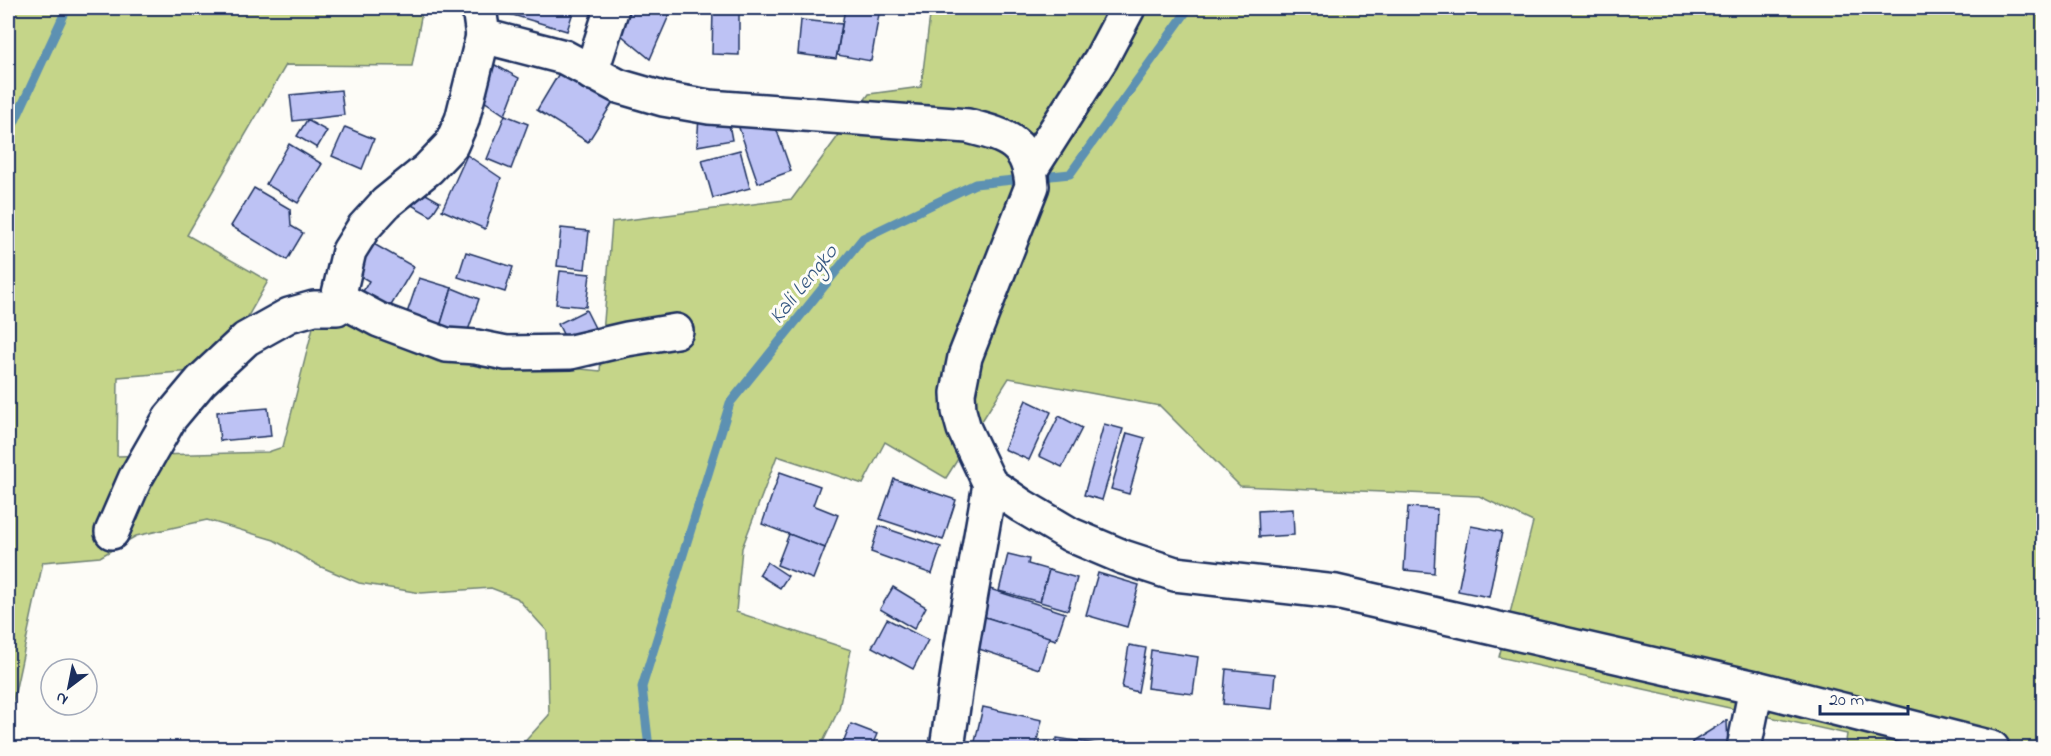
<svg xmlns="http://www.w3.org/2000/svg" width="2051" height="756" viewBox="0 0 2051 756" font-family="'Indie Flower',sans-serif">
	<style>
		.green { fill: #c5d589; stroke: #708274; stroke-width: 1.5 }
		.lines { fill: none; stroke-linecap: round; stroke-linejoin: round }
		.stream { stroke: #5d91b2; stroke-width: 9 }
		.building { fill: #bdc2f4; stroke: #1b2f5e; stroke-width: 1.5 }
		.minor-casing { stroke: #1b2f5e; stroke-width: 38 }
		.minor { stroke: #fdfcf7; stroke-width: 33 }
		.labels { text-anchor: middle; stroke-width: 6; stroke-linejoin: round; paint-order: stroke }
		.water-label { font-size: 22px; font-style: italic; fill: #365881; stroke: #fdfcf7 }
	</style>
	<rect width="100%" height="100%" fill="#fdfcf7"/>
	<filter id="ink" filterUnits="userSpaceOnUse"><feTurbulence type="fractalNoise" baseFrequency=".0167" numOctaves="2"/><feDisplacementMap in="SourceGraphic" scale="12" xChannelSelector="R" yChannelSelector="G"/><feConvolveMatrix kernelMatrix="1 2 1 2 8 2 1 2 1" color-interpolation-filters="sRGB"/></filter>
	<g filter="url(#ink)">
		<path class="green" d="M8 8H403L422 12 412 66 286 65 187 235 268 281 218 369 118 377 117 456 268 452 283 447 317 311 438 362 454 356 600 371 612 222 792 199 869 94 921 87 931 8H2043V748H1845L1847 734 1499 657 1533 522 1479 496 1240 486 1160 406 1009 378 946 478 885 442 863 484 777 456 742 548 736 612 851 650 839 709 820 748H519L549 715 547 631 517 598 491 588 421 593 359 583 319 566 274 540 207 520 136 536 100 557 43 562 8 725Z"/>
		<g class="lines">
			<g class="stream">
				<path d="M8 136 67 8"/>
				<path d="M649 748 642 687 730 403 863 238 975 184 1070 174 1189 8"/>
			</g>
		</g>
		<g class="building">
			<path d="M489 8H558L573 12 567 31Z"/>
			<path d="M632 8H663L671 11 650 59 620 34Z"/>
			<path d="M713 8H739V55L712 54Z"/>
			<path d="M845 8H880L871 61 837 55Z"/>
			<path d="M801 20 842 24 836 59 798 54Z"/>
			<path d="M495 65 519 78 505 115 478 97Z"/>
			<path d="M561 70 613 102 588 142 537 110Z"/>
			<path d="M341 90 344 115 293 121 290 95Z"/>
			<path d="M505 115 528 124 511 169 487 159Z"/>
			<path d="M699 117 728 119 732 140 697 146Z"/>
			<path d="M307 120 327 131 317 148 297 136Z"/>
			<path d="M737 122H774L791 171 758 183Z"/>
			<path d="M345 127 374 139 362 169 332 156Z"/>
			<path d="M289 144 322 164 298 203 266 184Z"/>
			<path d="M740 150 750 188 713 198 702 160Z"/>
			<path d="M467 155 501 178 485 229 442 210Z"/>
			<path d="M254 188 290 209 291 226 303 233 287 260 231 226Z"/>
			<path d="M417 189 440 202 431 216 408 203Z"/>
			<path d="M561 228 589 231 585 269 557 266Z"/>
			<path d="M372 243 414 267 389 309 362 293 369 281 355 273Z"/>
			<path d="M466 252 513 267 505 292 458 277Z"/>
			<path d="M560 271 590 274 586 307 556 304Z"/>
			<path d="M419 278 452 288 439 330 405 319Z"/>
			<path d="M452 288 479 299 465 339 439 330Z"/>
			<path d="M586 310 597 332 569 346 558 324Z"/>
			<path d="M1026 400 1051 412 1029 460 1004 449Z"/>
			<path d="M268 408 271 436 220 441 217 412Z"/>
			<path d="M1059 416 1082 428 1062 467 1039 456Z"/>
			<path d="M1104 424 1123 429 1102 500 1084 495Z"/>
			<path d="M1127 433 1145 438 1129 494 1111 489Z"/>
			<path d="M780 472 820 486 813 505 838 515 825 548 762 524Z"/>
			<path d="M894 479 956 500 943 540 880 519Z"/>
			<path d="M1408 507 1437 509 1434 573 1404 570Z"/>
			<path d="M1293 509 1294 535 1259 537 1258 511Z"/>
			<path d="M879 526 941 547 932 574 871 552Z"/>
			<path d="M1471 526 1502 532 1489 597 1458 591Z"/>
			<path d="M789 534 825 548 813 579 777 565Z"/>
			<path d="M1008 554 1029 559 1028 564 1049 570 1040 602 999 591Z"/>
			<path d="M767 562 788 576 780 588 759 575Z"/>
			<path d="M1049 570 1077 578 1068 610 1040 602Z"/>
			<path d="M1098 573 1139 585 1127 627 1086 615Z"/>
			<path d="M893 587 926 607 914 629 880 609Z"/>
			<path d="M990 589 1065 613 1056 640 982 616Z"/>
			<path d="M982 616 1049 637 1039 669 973 647Z"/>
			<path d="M887 619 928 640 913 669 872 647Z"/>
			<path d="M1129 645 1146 648 1138 692 1122 688Z"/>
			<path d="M1151 650 1198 657 1193 694 1147 688Z"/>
			<path d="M1226 669 1275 674 1272 709 1223 704Z"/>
			<path d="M983 707 1042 720 1035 748H985L974 746Z"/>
			<path d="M1727 720 1728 748H1692V742Z"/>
			<path d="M851 724 877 734 871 748H841Z"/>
			<path d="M1057 738 1102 745V748H1056Z"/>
		</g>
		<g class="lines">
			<defs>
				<g id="minor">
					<path d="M479 8 483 36 564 57 618 86 663 99 709 107 968 126C1006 136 1029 141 1032 186L965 357 958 393 959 411 964 429 990 484 961 651 947 748"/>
					<path d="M483 36 462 120 451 145 428 169 386 203 364 227 349 251 338 298 379 320 446 345 476 347 506 353 571 352 627 339 676 331"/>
					<path d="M591 73 612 8"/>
					<path d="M1031 169 1101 59 1128 8"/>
					<path d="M990 484 1022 506 1071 535 1123 557 1175 574 1336 592 1756 688 1992 748"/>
					<path d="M112 532 135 479 170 418 201 381 246 339 289 315 314 308H337L338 298"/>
					<path d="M1744 748 1756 688"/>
				</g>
			</defs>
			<use href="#minor" class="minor-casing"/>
			<use href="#minor" class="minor"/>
		</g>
	</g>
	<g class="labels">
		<g class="water-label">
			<text transform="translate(802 283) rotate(-51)" y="8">Kali Lengko</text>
		</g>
	</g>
	<rect width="2051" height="756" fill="none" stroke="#fdfcf7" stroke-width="30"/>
	<rect x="15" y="15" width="2021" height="726" fill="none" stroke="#1b2f5e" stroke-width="2" filter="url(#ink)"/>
	<g transform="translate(69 687) rotate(212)"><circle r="28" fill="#fdfcf7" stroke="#a3aaba" stroke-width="1.5"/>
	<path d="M0-4.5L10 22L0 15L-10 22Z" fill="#1b2f5e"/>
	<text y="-9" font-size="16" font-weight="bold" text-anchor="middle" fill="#1b2f5e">N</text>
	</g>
	<path d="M1820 705v9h88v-9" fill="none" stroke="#1b2f5e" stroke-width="3"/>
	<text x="1829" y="705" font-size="18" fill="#1b2f5e" stroke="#fdfcf7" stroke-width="4.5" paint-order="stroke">20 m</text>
</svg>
